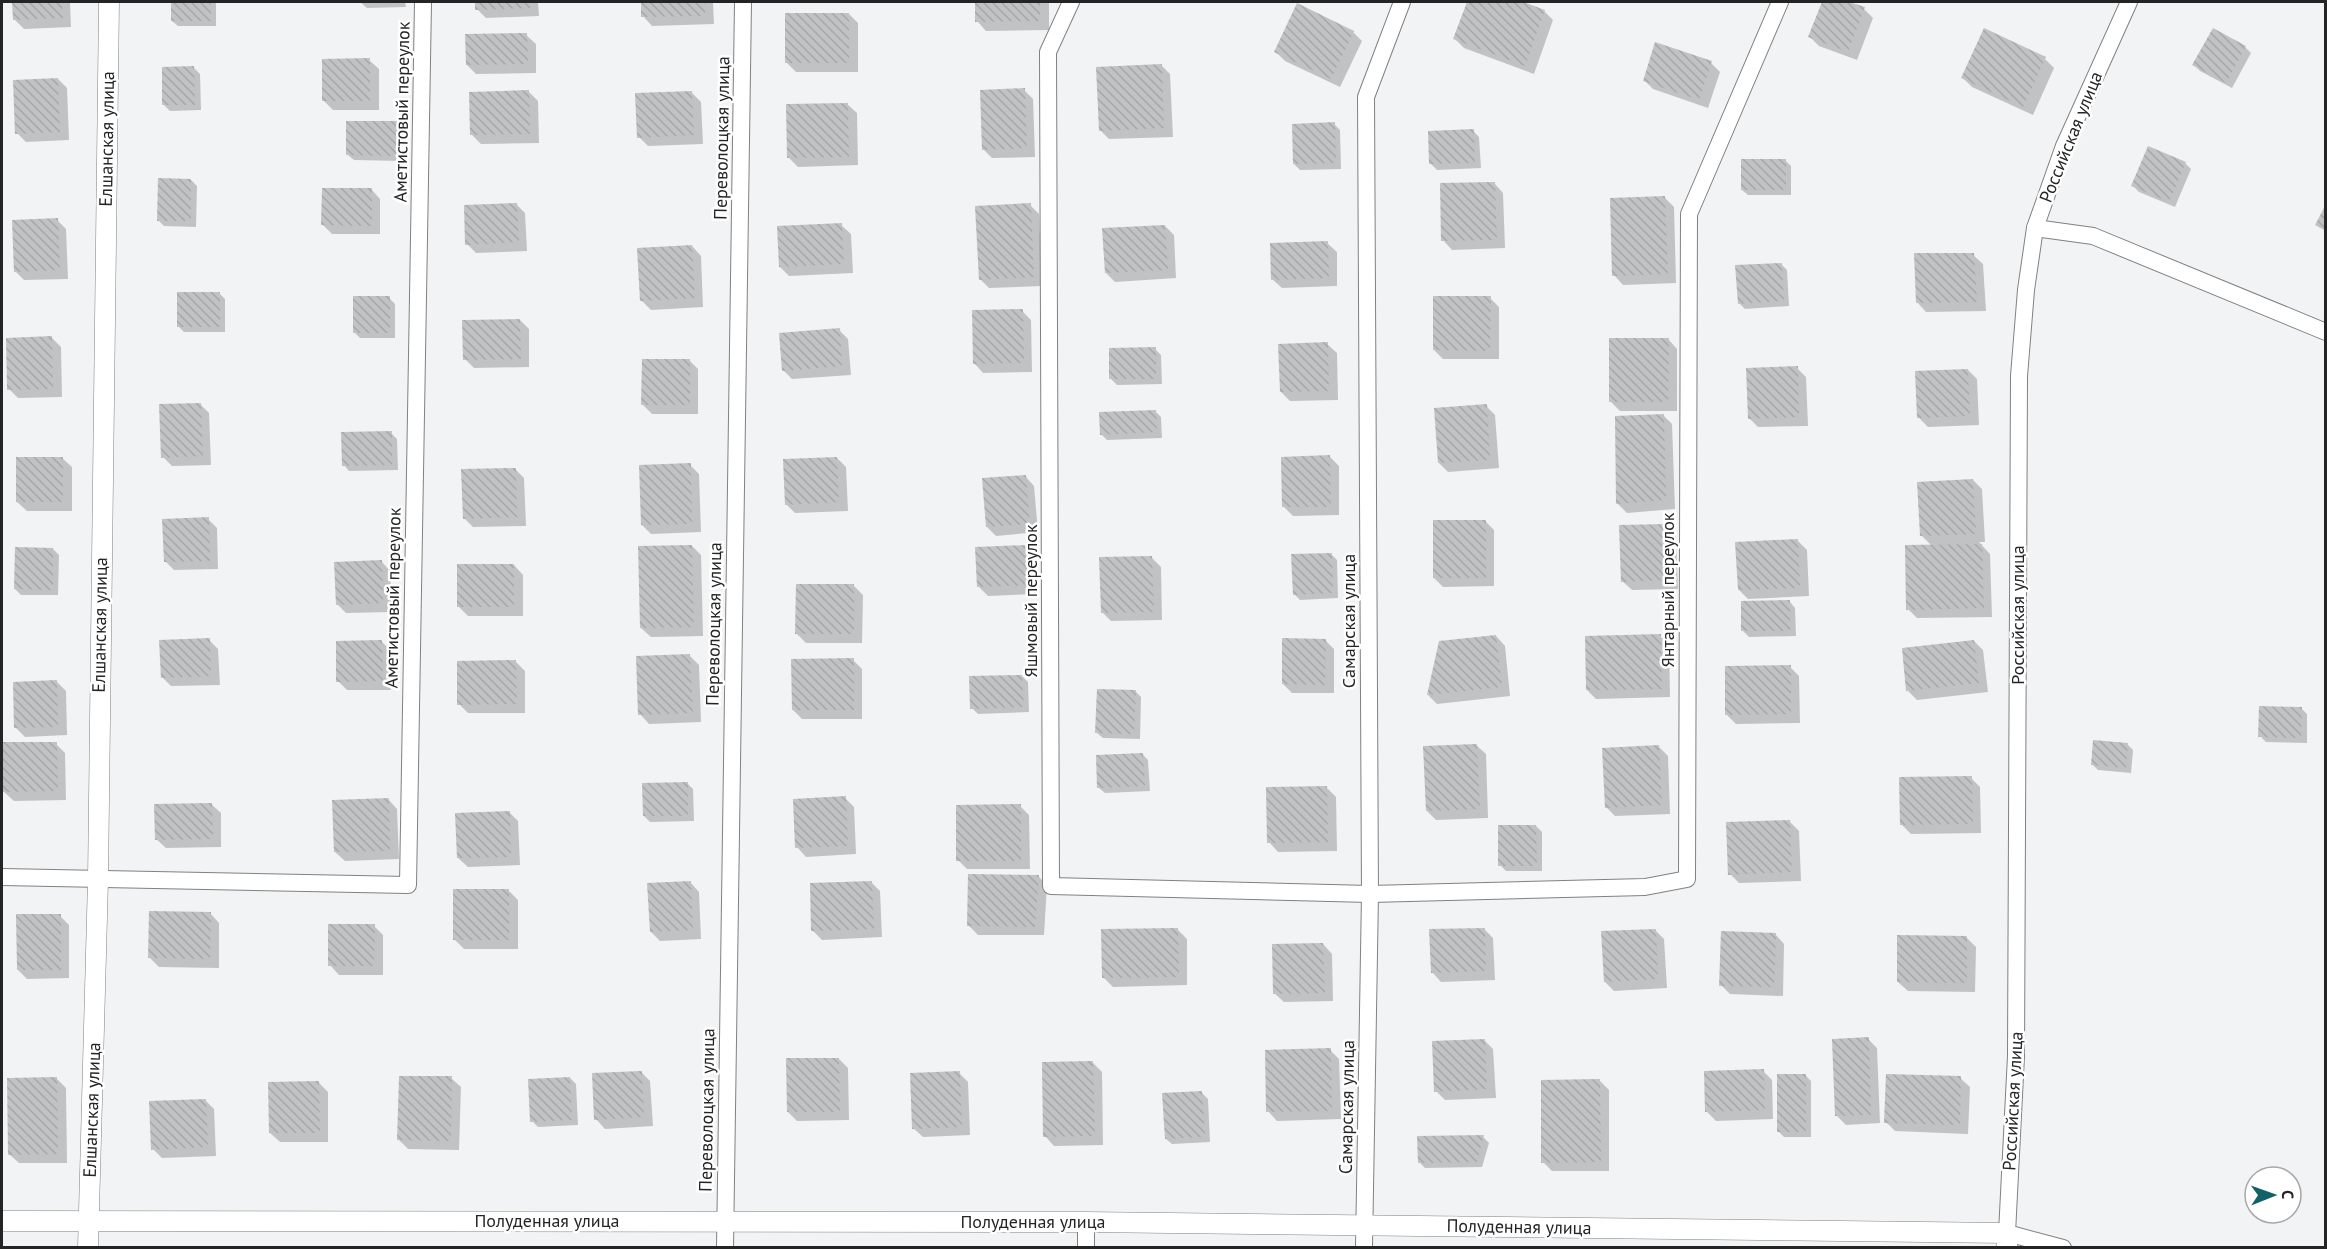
<svg xmlns="http://www.w3.org/2000/svg" width="2327" height="1249" viewBox="0 0 2327 1249" font-family="'PT Sans',sans-serif">
	<style>
		.shadow { fill: #0003 }
		.building { fill: url(#building-back-hatch) }
		.lines { fill: none; stroke-linecap: round; stroke-linejoin: round }
		.minor-casing { stroke: #808182; stroke-width: 18 }
		.tertiary-casing { stroke: #808182; stroke-width: 21 }
		.minor { stroke: #fff; stroke-width: 16 }
		.tertiary { stroke: #fff; stroke-width: 20 }
		.labels { text-anchor: middle; stroke-width: 5; stroke-linejoin: round; paint-order: stroke }
		.street-label { font-size: 18px; fill: #242425; stroke: #fff }
	</style>
	<defs>
		<pattern id="building-back-hatch" width="6" height="6" patternUnits="userSpaceOnUse" patternTransform="scale(1.5)"><rect width="6" height="6" fill="#c1c2c3"/><path d="M-1 5l2 2M0 0l6 6M5-1l2 2" fill="none" stroke="#a6a7a7"/></pattern>
	</defs>
	<rect width="100%" height="100%" fill="#f2f3f4"/>
	<g class="shadow">
		<path d="M14 2H70L71 27 24 29 15 20Z"/>
		<path d="M172 2H216V26H178L172 21Z"/>
		<path d="M360 2H405L406 7 367 8Z"/>
		<path d="M477 2H538L539 16 486 18 477 9Z"/>
		<path d="M643 2H713L714 24 652 26 643 16Z"/>
		<path d="M977 2H1049V30L986 31 977 21Z"/>
		<path d="M1469 2H1519L1544 11 1553 20 1534 74 1464 48 1455 39Z"/>
		<path d="M1824 2H1845L1864 9 1873 18 1857 60 1819 46 1810 37Z"/>
		<path d="M849 14 858 23V72H796L787 63Z"/>
		<path d="M1353 32 1362 41 1340 87 1285 61 1275 51Z"/>
		<path d="M526 35 536 44V73L476 74 467 65Z"/>
		<path d="M2245 47 2251 53 2232 88 2200 71 2194 65Z"/>
		<path d="M2045 59 2054 68 2033 115 1972 87 1963 78Z"/>
		<path d="M369 60 379 69V110H333L324 101Z"/>
		<path d="M1711 63 1720 72 1708 108 1653 89 1644 80Z"/>
		<path d="M1161 65 1170 74 1173 137 1109 139 1100 130Z"/>
		<path d="M194 68 200 74 201 110 170 111 164 105Z"/>
		<path d="M58 79 67 88 69 140 26 142 17 133Z"/>
		<path d="M1024 90 1033 99 1035 157 992 158 983 149Z"/>
		<path d="M529 92 538 101 539 143 481 144 472 135Z"/>
		<path d="M692 93 701 102 703 144 648 146 639 137Z"/>
		<path d="M847 104 857 113 858 165 798 167 789 158Z"/>
		<path d="M396 123 402 129V161L354 160 348 155Z"/>
		<path d="M1334 124 1340 130 1341 169 1300 170 1294 164Z"/>
		<path d="M1473 131 1479 137 1481 168 1437 170 1431 164Z"/>
		<path d="M1785 160 1791 166V195H1748L1742 190Z"/>
		<path d="M2185 163 2191 169 2175 207 2139 192 2133 186Z"/>
		<path d="M191 180 197 186 196 227 164 226 158 220Z"/>
		<path d="M1494 183 1503 193 1505 248 1452 250 1443 240Z"/>
		<path d="M371 189 380 199V234H332L323 225Z"/>
		<path d="M1665 198 1674 207 1676 283 1623 285 1614 275Z"/>
		<path d="M516 204 525 213 527 251 476 253 467 244Z"/>
		<path d="M1030 205 1039 214 1042 286 989 288 980 279Z"/>
		<path d="M57 220 66 229 68 279 24 280 15 271Z"/>
		<path d="M841 225 851 234 853 273 789 276 780 267Z"/>
		<path d="M1165 226 1174 235 1176 278 1115 282 1106 273Z"/>
		<path d="M1327 243 1337 252V286L1282 288 1272 279Z"/>
		<path d="M692 246 701 256 703 307 651 310 641 300Z"/>
		<path d="M1973 255 1983 264 1986 311 1926 312 1917 302Z"/>
		<path d="M1781 264 1787 270 1789 306 1745 309 1739 303Z"/>
		<path d="M219 293 225 299V332H184L179 327Z"/>
		<path d="M389 298 395 304V338H360L354 332Z"/>
		<path d="M1490 298 1499 307V359H1443L1434 350Z"/>
		<path d="M1022 311 1031 320 1032 372 983 373 974 363Z"/>
		<path d="M520 320 529 329V367L474 368 465 359Z"/>
		<path d="M839 330 848 339 851 375 792 379 783 370Z"/>
		<path d="M52 338 61 347 62 397 18 398 9 389Z"/>
		<path d="M1668 339 1677 349V411H1620L1610 401Z"/>
		<path d="M1327 344 1337 353 1338 400 1290 401 1281 392Z"/>
		<path d="M1155 349 1161 355 1162 384 1117 385 1111 379Z"/>
		<path d="M689 360 698 369V414H652L643 405Z"/>
		<path d="M1797 368 1806 377 1808 426 1758 427 1749 418Z"/>
		<path d="M1968 370 1977 379 1979 425 1928 427 1919 418Z"/>
		<path d="M200 404 209 413 211 465 172 466 163 457Z"/>
		<path d="M1486 406 1495 415 1499 468 1448 472 1439 463Z"/>
		<path d="M1155 411 1161 417 1162 438 1107 440 1101 434Z"/>
		<path d="M1663 415 1672 424 1675 509 1627 513 1618 504Z"/>
		<path d="M391 433 397 439 398 470 349 471 344 465Z"/>
		<path d="M1329 456 1339 466V515L1293 516 1284 507Z"/>
		<path d="M62 458 72 467V511H27L17 502Z"/>
		<path d="M837 458 846 467 848 511 795 513 786 504Z"/>
		<path d="M690 465 699 474 701 532 651 534 642 525Z"/>
		<path d="M515 469 524 478 526 526 473 527 464 518Z"/>
		<path d="M1025 476 1034 486 1038 532 996 536 987 527Z"/>
		<path d="M1973 480 1982 489 1985 542H1979L1990 554 1992 617 1917 618 1908 609 1932 546 1922 536Z"/>
		<path d="M208 519 217 528 218 569 174 570 165 561Z"/>
		<path d="M1485 521 1494 530V586L1443 587 1434 578Z"/>
		<path d="M1667 525 1676 534 1678 589 1632 590 1622 581Z"/>
		<path d="M1798 541 1807 550 1809 596 1748 599 1739 590Z"/>
		<path d="M692 546 701 555 703 636 651 637 641 628Z"/>
		<path d="M1026 546 1036 555 1037 594 988 596 979 587Z"/>
		<path d="M53 549 59 555 58 595H21L15 589Z"/>
		<path d="M1331 554 1337 560 1338 598 1300 600 1294 594Z"/>
		<path d="M1152 558 1161 567 1162 620 1111 621 1102 612Z"/>
		<path d="M381 561 390 571 392 612 346 613 337 604Z"/>
		<path d="M514 565 523 575V616H468L459 607Z"/>
		<path d="M853 585 863 595 862 643H806L797 634Z"/>
		<path d="M1790 602 1795 608 1796 636 1749 637 1743 631Z"/>
		<path d="M1496 636 1505 646 1510 696 1437 704 1428 695Z"/>
		<path d="M1660 636 1669 645 1670 697 1596 699 1587 690Z"/>
		<path d="M209 640 218 649 220 685 171 686 162 677Z"/>
		<path d="M1325 640 1334 649V693H1292L1283 684Z"/>
		<path d="M381 641 390 650 391 690H347L338 681Z"/>
		<path d="M1974 641 1983 650 1988 692 1917 700 1908 691Z"/>
		<path d="M690 656 699 665 701 722 649 724 640 714Z"/>
		<path d="M853 660 862 669V719H802L793 710Z"/>
		<path d="M516 662 525 671V713H468L459 704Z"/>
		<path d="M1790 667 1799 676 1800 723 1736 724 1727 715Z"/>
		<path d="M1022 676 1028 682 1029 712 978 714 972 708Z"/>
		<path d="M57 682 66 691 67 735 25 737 16 728Z"/>
		<path d="M1135 691 1141 697 1140 739 1103 738 1097 733Z"/>
		<path d="M2301 708 2307 714V743L2266 742 2260 736Z"/>
		<path d="M56 744 65 753 66 800 14 801 4 792Z"/>
		<path d="M2127 744 2133 750 2131 773 2098 770 2092 764Z"/>
		<path d="M1476 745 1486 754 1488 818 1436 820 1427 811Z"/>
		<path d="M1659 747 1668 756 1670 814 1615 816 1606 807Z"/>
		<path d="M1142 754 1148 760 1150 791 1105 793 1099 788Z"/>
		<path d="M1971 778 1980 787 1981 833 1911 834 1902 825Z"/>
		<path d="M687 783 693 789 694 821 650 822 644 816Z"/>
		<path d="M1327 788 1336 797 1337 851 1278 852 1269 842Z"/>
		<path d="M845 798 854 807 856 854 806 857 797 847Z"/>
		<path d="M388 799 397 809 399 859 345 861 335 852Z"/>
		<path d="M211 804 221 813V847L166 848 156 839Z"/>
		<path d="M1020 806 1029 815 1030 869H967L958 860Z"/>
		<path d="M509 812 518 821 520 865 468 867 458 858Z"/>
		<path d="M1789 821 1799 831 1801 881 1739 883 1730 874Z"/>
		<path d="M1536 826 1542 832V871H1506L1500 865Z"/>
		<path d="M1038 876 1047 885 1044 935H978L969 926Z"/>
		<path d="M690 882 699 892 701 939 660 941 651 932Z"/>
		<path d="M871 882 880 891 882 937 822 940 813 931Z"/>
		<path d="M509 891 518 900V949H464L455 940Z"/>
		<path d="M210 913 219 923V968L159 967 150 958Z"/>
		<path d="M60 916 69 925V978L27 979 18 970Z"/>
		<path d="M374 926 383 935V975H339L330 965Z"/>
		<path d="M1177 929 1187 939V985L1113 987 1103 977Z"/>
		<path d="M1484 929 1493 938 1495 980 1441 982 1432 972Z"/>
		<path d="M1655 930 1664 939 1667 988 1614 991 1605 982Z"/>
		<path d="M1775 934 1784 944 1783 996 1730 994 1721 985Z"/>
		<path d="M1967 938 1976 947 1975 992 1908 991 1898 982Z"/>
		<path d="M1323 944 1332 954 1333 1001 1284 1002 1274 993Z"/>
		<path d="M1868 1039 1877 1048 1880 1123 1846 1125 1836 1115Z"/>
		<path d="M1484 1040 1493 1049 1496 1098 1445 1100 1436 1091Z"/>
		<path d="M1330 1050 1339 1059 1341 1119 1277 1121 1268 1111Z"/>
		<path d="M839 1059 848 1068 849 1120 797 1121 788 1112Z"/>
		<path d="M1093 1063 1102 1072 1103 1145 1054 1146 1045 1136Z"/>
		<path d="M1763 1071 1772 1080 1773 1119 1716 1121 1707 1112Z"/>
		<path d="M641 1072 650 1081 653 1126 605 1129 596 1119Z"/>
		<path d="M959 1073 968 1082 970 1135 923 1137 913 1128Z"/>
		<path d="M1805 1075 1811 1081V1137H1784L1778 1131Z"/>
		<path d="M451 1078 461 1087 459 1150 408 1149 399 1140Z"/>
		<path d="M570 1078 576 1084 578 1125 538 1127 532 1121Z"/>
		<path d="M1960 1078 1970 1087 1968 1134 1895 1131 1886 1122Z"/>
		<path d="M57 1079 66 1088 67 1163H19L9 1154Z"/>
		<path d="M1600 1081 1609 1090V1171H1552L1543 1162Z"/>
		<path d="M319 1083 328 1092V1142H280L270 1133Z"/>
		<path d="M1202 1093 1208 1099 1210 1142 1172 1144 1166 1139Z"/>
		<path d="M205 1100 214 1109 216 1156 162 1158 153 1149Z"/>
		<path d="M1483 1137 1489 1143 1482 1167 1425 1168 1419 1162Z"/>
	</g>
	<g class="building">
		<path d="M12 2H62L63 18 13 20Z"/>
		<rect x="171" y="2" width="40" height="19"/>
		<path d="M475 2H530V8L475 10Z"/>
		<path d="M641 2H705V16L641 17Z"/>
		<path d="M975 2H1040V21L975 22Z"/>
		<path d="M1467 2H1523L1545 10 1525 66 1453 39Z"/>
		<path d="M1822 2H1849L1865 7 1848 52 1808 37Z"/>
		<path d="M1297 3 1354 31 1331 79 1274 52Z"/>
		<rect x="785" y="13" width="64" height="50"/>
		<path d="M1984 28 2046 57 2023 107 1961 78Z"/>
		<path d="M2213 28 2246 46 2226 83 2192 65Z"/>
		<path d="M527 33 528 64 466 65 465 34Z"/>
		<path d="M1655 42 1712 61 1699 100 1643 81Z"/>
		<path d="M370 58V101H322V59Z"/>
		<path d="M1162 64 1164 128 1099 131 1096 67Z"/>
		<path d="M194 66 195 105H162V67Z"/>
		<path d="M58 78 60 132 15 134 13 80Z"/>
		<path d="M1025 88 1027 148 982 150 980 90Z"/>
		<path d="M529 90 530 134 470 135 469 92Z"/>
		<path d="M692 91 694 135 637 138 635 93Z"/>
		<path d="M848 103 849 157 787 158 786 104Z"/>
		<path d="M346 121H397L396 156 346 155Z"/>
		<path d="M1335 122 1336 163 1293 164 1292 124Z"/>
		<path d="M1474 129 1475 163 1429 164 1428 131Z"/>
		<path d="M2148 146 2186 162 2169 202 2131 186Z"/>
		<rect x="1741" y="159" width="45" height="31"/>
		<path d="M158 178 191 179V221H157Z"/>
		<path d="M1495 182 1497 240 1441 241 1440 183Z"/>
		<path d="M322 188H372V226L321 225Z"/>
		<path d="M1665 196 1668 274 1612 276 1610 198Z"/>
		<path d="M517 203 519 242 465 245 464 205Z"/>
		<path d="M1031 203 1034 277 979 280 975 206Z"/>
		<path d="M2326 204V231L2315 225Z"/>
		<path d="M58 218 60 270 14 272 12 220Z"/>
		<path d="M842 223 844 264 779 267 777 226Z"/>
		<path d="M1165 225 1168 270 1105 273 1102 228Z"/>
		<path d="M1328 241 1329 278 1271 280 1270 243Z"/>
		<path d="M692 245 695 298 640 301 637 248Z"/>
		<path d="M1914 253H1974L1977 302 1916 303Z"/>
		<path d="M1782 263 1784 301 1738 304 1735 265Z"/>
		<rect x="177" y="292" width="43" height="35"/>
		<rect x="353" y="296" width="37" height="37"/>
		<path d="M1433 296H1491L1490 351 1433 350Z"/>
		<path d="M1023 309 1024 363 973 364 972 310Z"/>
		<path d="M520 319 521 359 463 360 462 320Z"/>
		<path d="M840 328 842 366 782 371 779 333Z"/>
		<path d="M52 336 53 389 7 390 6 338Z"/>
		<path d="M1609 338H1669L1668 402H1609Z"/>
		<path d="M1328 342 1329 391 1280 392 1278 344Z"/>
		<path d="M1156 347V379H1109V348Z"/>
		<path d="M642 359H690V405H641Z"/>
		<path d="M1798 366 1799 417 1748 419 1746 368Z"/>
		<path d="M1968 369 1970 416 1917 418 1915 371Z"/>
		<path d="M201 403 203 456 161 458 159 404Z"/>
		<path d="M1487 404 1490 460 1438 463 1434 408Z"/>
		<path d="M1156 410 1157 432 1100 435 1099 412Z"/>
		<path d="M1664 414 1666 500 1616 504 1615 416Z"/>
		<path d="M392 431V465L342 466 341 432Z"/>
		<path d="M1330 455 1331 507H1282L1281 457Z"/>
		<rect x="16" y="457" width="47" height="45"/>
		<path d="M837 457 839 502 785 505 783 459Z"/>
		<path d="M691 463 692 524 641 525 639 465Z"/>
		<path d="M516 468 517 517 463 519 461 469Z"/>
		<path d="M1026 475 1030 524 986 527 982 478Z"/>
		<path d="M1973 479 1976 534 1920 536 1917 482Z"/>
		<path d="M209 517 210 561 164 562 162 519Z"/>
		<rect x="1433" y="520" width="53" height="58"/>
		<path d="M1668 524 1670 580 1621 582 1619 525Z"/>
		<path d="M1798 539 1800 588 1738 590 1735 542Z"/>
		<path d="M1982 544 1984 608 1906 610 1905 545Z"/>
		<path d="M692 545 694 627 640 628 638 546Z"/>
		<path d="M1027 545 1029 585 977 587 975 547Z"/>
		<path d="M15 547 53 548V590L14 589Z"/>
		<path d="M1332 553 1333 593 1293 595 1291 554Z"/>
		<path d="M1152 556 1154 612 1101 613 1099 557Z"/>
		<path d="M382 560 383 603 336 605 334 562Z"/>
		<rect x="457" y="564" width="57" height="43"/>
		<path d="M796 584H854V634H795Z"/>
		<path d="M1790 600V631H1741V601Z"/>
		<path d="M1661 634 1662 689 1586 690 1585 636Z"/>
		<path d="M1496 635 1502 687 1427 695 1439 641Z"/>
		<path d="M210 638 211 676 161 678 159 640Z"/>
		<path d="M1282 638 1326 639 1325 685 1282 684Z"/>
		<path d="M382 640 383 681 336 682V641Z"/>
		<path d="M1974 640 1979 683 1906 691 1902 648Z"/>
		<path d="M690 654 693 713 638 715 636 656Z"/>
		<path d="M854 658V710H792L791 659Z"/>
		<path d="M516 660 517 704 457 705V661Z"/>
		<path d="M1791 665V714L1725 715V666Z"/>
		<path d="M1022 675 1024 707 970 709 969 676Z"/>
		<path d="M57 680 58 727 14 728 13 682Z"/>
		<path d="M1097 689 1136 690 1134 734 1095 733Z"/>
		<path d="M2259 706 2302 707 2301 738 2258 737Z"/>
		<path d="M2093 740 2128 743 2126 768 2091 765Z"/>
		<path d="M2 742H57L58 791 3 792Z"/>
		<path d="M1477 744 1480 809 1426 811 1423 746Z"/>
		<path d="M1659 745 1662 805 1605 808 1602 748Z"/>
		<path d="M1143 753 1145 786 1097 788 1096 755Z"/>
		<path d="M1972 776 1973 824 1900 825 1899 777Z"/>
		<path d="M688 782V816H643L642 783Z"/>
		<path d="M1327 786 1328 842 1267 843 1266 787Z"/>
		<path d="M846 796 848 846 795 848 793 799Z"/>
		<path d="M389 798 390 851 334 852 332 800Z"/>
		<path d="M212 803 213 839 155 840 154 804Z"/>
		<path d="M1021 804V861H956V805Z"/>
		<path d="M510 811 511 857 457 858 455 813Z"/>
		<path d="M1790 820 1792 872 1728 875 1726 822Z"/>
		<path d="M1498 825H1536L1537 866H1498Z"/>
		<path d="M968 874 1039 875 1035 927 967 926Z"/>
		<path d="M691 881 693 930 650 932 647 883Z"/>
		<path d="M872 881 874 929 811 931 810 883Z"/>
		<rect x="453" y="889" width="56" height="51"/>
		<path d="M149 911 211 912 210 959 148 958Z"/>
		<path d="M16 914H61V970H17Z"/>
		<path d="M328 924H375L374 966H328Z"/>
		<path d="M1178 928 1179 977 1102 978 1101 929Z"/>
		<path d="M1485 928 1486 971 1431 973 1429 929Z"/>
		<path d="M1656 929 1658 979 1604 982 1601 931Z"/>
		<path d="M1721 931 1776 933 1774 987 1719 986Z"/>
		<path d="M1897 935 1967 936V983L1897 982Z"/>
		<path d="M1323 943 1325 993 1273 994 1272 944Z"/>
		<path d="M1869 1037 1871 1115 1835 1116 1832 1039Z"/>
		<path d="M1485 1039 1487 1089 1434 1092 1432 1041Z"/>
		<path d="M1331 1048 1332 1111 1266 1112 1265 1050Z"/>
		<path d="M786 1058H839L840 1112H787Z"/>
		<path d="M1093 1061 1095 1136 1043 1137 1042 1062Z"/>
		<path d="M1764 1069 1765 1110 1705 1112 1704 1071Z"/>
		<path d="M642 1071 644 1117 594 1120 592 1073Z"/>
		<path d="M960 1071 962 1127 912 1129 910 1073Z"/>
		<rect x="1777" y="1074" width="29" height="58"/>
		<path d="M1886 1074 1961 1076 1960 1125 1884 1123Z"/>
		<path d="M399 1076H452L451 1141 397 1140Z"/>
		<path d="M57 1077 58 1154 8 1155 7 1078Z"/>
		<path d="M570 1077 572 1120 530 1122 528 1079Z"/>
		<path d="M1600 1079 1601 1162 1541 1163V1080Z"/>
		<path d="M319 1081 320 1133H269L268 1082Z"/>
		<path d="M1202 1091 1205 1137 1165 1139 1162 1093Z"/>
		<path d="M206 1099 208 1147 151 1150 149 1101Z"/>
		<path d="M1484 1135 1477 1162 1418 1163 1417 1136Z"/>
	</g>
	<g class="lines">
		<defs>
			<g id="minor">
				<path d="M1071 2 1048 52 1051 886 1370 894 1645 887 1687 879 1689 214 1780 2"/>
				<path d="M2035 228 2093 236 2326 332"/>
				<path d="M2 877 408 885 423 2"/>
				<path d="M1086 1222V1248"/>
				<path d="M725 1248 743 2"/>
				<path d="M1364 1248 1370 894 1366 97 1402 2"/>
				<path d="M2063 1248 2007 1233 2016 1056 2019 376 2026 290 2035 228 2064 146 2129 2"/>
			</g>
			<g id="tertiary">
				<path d="M2 1221 1086 1222 2007 1233V1248"/>
				<path d="M88 1248 98 880 109 2"/>
			</g>
		</defs>
		<use href="#minor" class="minor-casing"/>
		<use href="#tertiary" class="tertiary-casing"/>
		<use href="#minor" class="minor"/>
		<use href="#tertiary" class="tertiary"/>
	</g>
	<g class="labels">
		<g class="street-label">
			<text transform="translate(402 112) rotate(-89)" y="6">Аметистовый переулок</text>
			<text transform="translate(2071 137) rotate(-68)" y="6">Российская улица</text>
			<text transform="translate(722 138) rotate(-89)" y="6">Переволоцкая улица</text>
			<text transform="translate(107 139) rotate(-89)" y="6">Елшанская улица</text>
			<text transform="translate(1668 590) rotate(-90)" y="6">Янтарный переулок</text>
			<text transform="translate(393 598) rotate(-89)" y="6">Аметистовый переулок</text>
			<text transform="translate(1031 601) rotate(-90)" y="6">Яшмовый переулок</text>
			<text transform="translate(2018 615) rotate(-90)" y="6">Российская улица</text>
			<text transform="translate(1349 621) rotate(-90)" y="6">Самарская улица</text>
			<text transform="translate(714 624) rotate(-89)" y="6">Переволоцкая улица</text>
			<text transform="translate(100 625) rotate(-89)" y="6">Елшанская улица</text>
			<text transform="translate(2013 1101) rotate(-87)" y="6">Российская улица</text>
			<text transform="translate(1347 1107) rotate(-89)" y="6">Самарская улица</text>
			<text transform="translate(92 1110) rotate(-88)" y="6">Елшанская улица</text>
			<text transform="translate(707 1110) rotate(-89)" y="6">Переволоцкая улица</text>
			<text x="547" y="1227">Полуденная улица</text>
			<text x="1033" y="1228">Полуденная улица</text>
			<text transform="translate(1519 1227) rotate(1)" y="6">Полуденная улица</text>
		</g>
	</g>
	<rect width="2327" height="1249" fill="none" stroke="#242425" stroke-width="6"/>
	<g transform="translate(2273 1195) rotate(89)"><circle r="28" fill="#ffffff" stroke="#a7a7a8" stroke-width="1.5"/>
	<path d="M0-4.5L10 22L0 15L-10 22Z" fill="#126169"/>
	<text y="-9" font-size="16" font-weight="bold" text-anchor="middle" fill="#242425">С</text>
	</g>
</svg>
